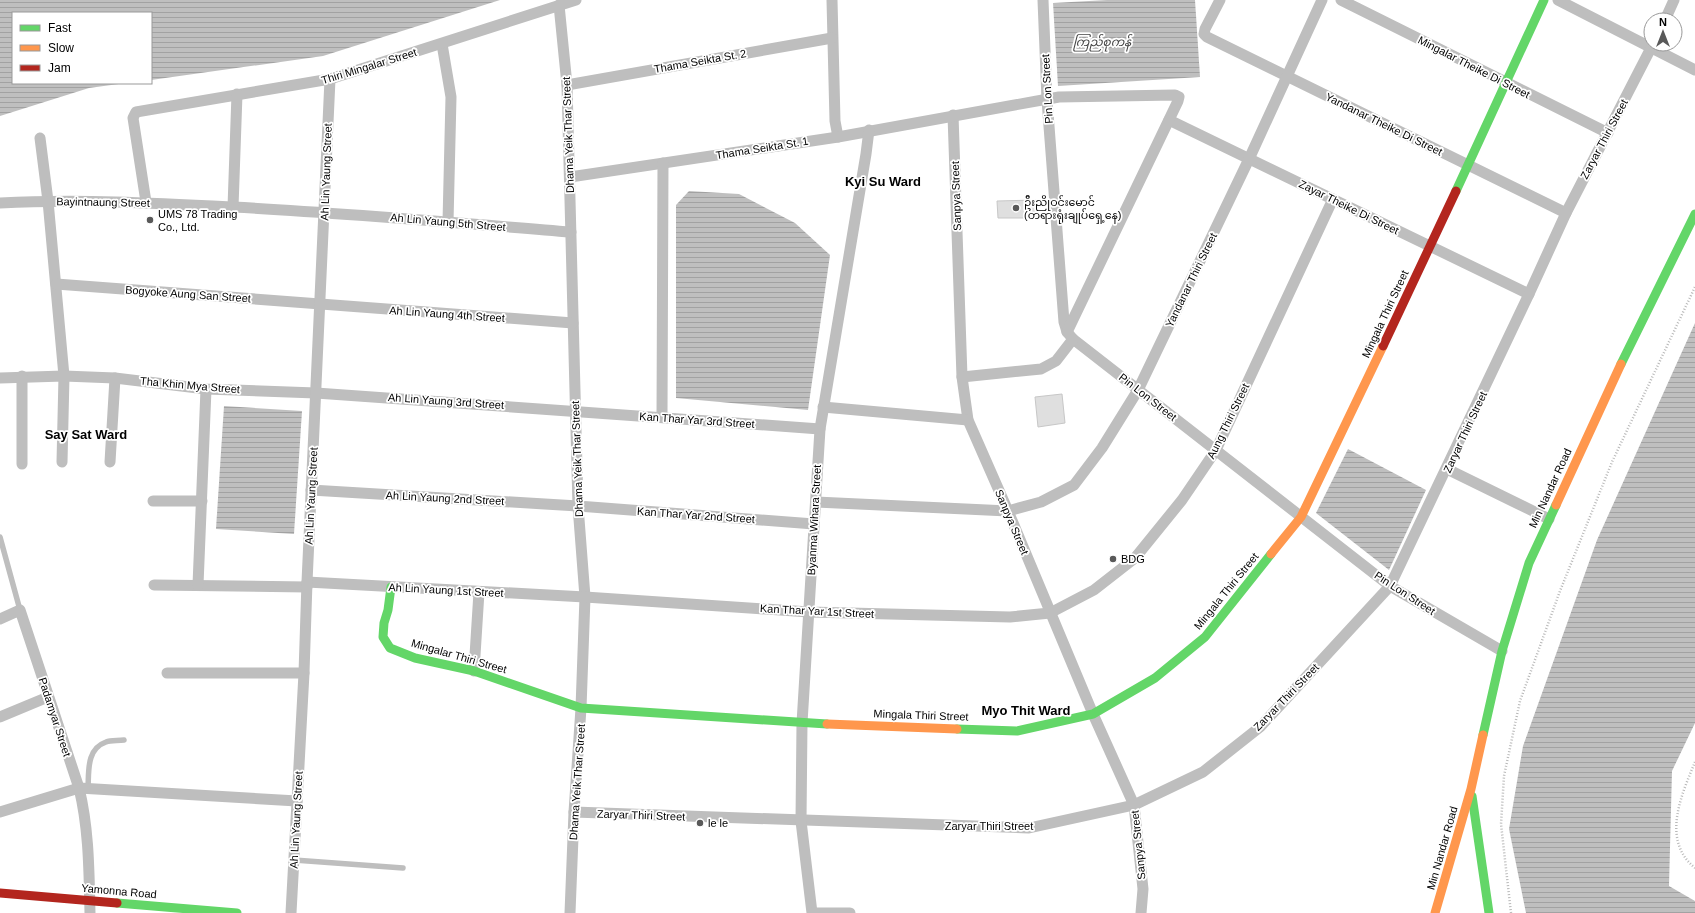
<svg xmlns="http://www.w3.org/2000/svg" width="1695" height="913" viewBox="0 0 1695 913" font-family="Arial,'Noto Sans Myanmar',sans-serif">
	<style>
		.water { fill: url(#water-rules) }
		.building { fill: #dfdfdf; stroke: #c7c7c7 }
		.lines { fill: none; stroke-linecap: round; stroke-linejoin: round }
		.path { stroke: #b9b9b9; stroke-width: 2.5; stroke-dasharray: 1 2; stroke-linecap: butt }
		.lane { stroke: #bebebe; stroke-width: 5.5 }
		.street { stroke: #bebebe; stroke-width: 11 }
		.fast { stroke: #63d668; stroke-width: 9 }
		.slow { stroke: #ff974d; stroke-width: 9 }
		.jam { stroke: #b3261e; stroke-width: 9 }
		.poi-dot { fill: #595959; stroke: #fff; stroke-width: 1.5 }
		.labels { text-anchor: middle; stroke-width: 3.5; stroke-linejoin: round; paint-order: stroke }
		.street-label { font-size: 11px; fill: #000; stroke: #fff }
		.poi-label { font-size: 11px; fill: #000; stroke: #fff; text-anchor: start }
		.water-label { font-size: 12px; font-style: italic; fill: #444; stroke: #fff }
		.quarter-label { font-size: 13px; font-weight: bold; fill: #000; stroke: #fff }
	</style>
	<defs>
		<pattern id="water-rules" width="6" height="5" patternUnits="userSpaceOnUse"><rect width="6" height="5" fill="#bfbfbf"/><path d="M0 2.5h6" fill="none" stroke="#a2a2a2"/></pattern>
	</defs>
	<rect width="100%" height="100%" fill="#fff"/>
	<g class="water">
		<path d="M0 0H500L323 56 151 80V13H13V83H126L89 88 0 116Z"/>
		<path d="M1107 0H1195L1200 77 1058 86 1053 3Z"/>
		<path d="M689 191 739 194 795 223 830 255 808 410 676 398V205Z"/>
		<path d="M1695 323V723L1672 771 1669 886 1695 901V913H1526L1509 829 1523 746 1597 540Z"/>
		<path d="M224 406 302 411 294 534 216 529Z"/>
		<path d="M1348 449 1426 490 1389 570 1316 513Z"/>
	</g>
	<g class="building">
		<path d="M1036 200V218H998L997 201Z"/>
		<path d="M1062 394 1065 423 1038 427 1035 397Z"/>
	</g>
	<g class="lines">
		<g class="path">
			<path d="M1695 762C1681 796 1661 840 1695 868"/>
			<path d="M1511 913 1501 824 1504 776 1520 701 1560 591 1612 462 1695 287"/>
		</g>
		<g class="lane">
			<path d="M0 537 20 610"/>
			<path d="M88 788C89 772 86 749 106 742 111 740 118 741 124 740"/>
			<path d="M294 860 403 868"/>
		</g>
		<g class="street">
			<path d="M832 0 835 121 838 137"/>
			<path d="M1043 0 1047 100 1064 322 1067 332 1073 339 1390 586 1502 651"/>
			<path d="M1220 0 1205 29 1204 34 1207 37 1566 213"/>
			<path d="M1341 0 1608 133"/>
			<path d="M1558 0 1695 70"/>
			<path d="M559 5 567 85 578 506 585 597 581 708 574 812 570 913"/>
			<path d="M1665 20 1674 0"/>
			<path d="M442 44 451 97 448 222"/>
			<path d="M567 85 832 38"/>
			<path d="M953 115 962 377 968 420 1008 511 1093 714 1134 805 1143 889 1141 913"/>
			<path d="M1169 120 1529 294"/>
			<path d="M40 138 48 201 64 376 62 462"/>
			<path d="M570 177 838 137 1059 97 1175 95 1179 97 1178 101 1067 332"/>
			<path d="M146 202 133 118 136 112 330 79 576 0"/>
			<path d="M0 203C78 199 155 203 233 207 346 213 459 223 571 232"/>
			<path d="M233 207 237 94"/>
			<path d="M56 284 573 323"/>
			<path d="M962 377 1041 369 1056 361 1073 339"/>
			<path d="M0 378 64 376 115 378 206 389 316 393 820 429"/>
			<path d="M823 407 968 420"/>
			<path d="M662 417 663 163"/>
			<path d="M110 462 115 378"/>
			<path d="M22 464V376"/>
			<path d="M1447 469 1549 519"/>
			<path d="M311 490 578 506 814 524"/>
			<path d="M153 501H202"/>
			<path d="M816 502 1008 511 1041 502 1074 485 1102 448 1138 390 1249 159 1322 0"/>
			<path d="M307 582 585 597 809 612 1010 617 1050 613 1094 590 1135 558 1182 500 1216 450 1333 199"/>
			<path d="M154 585 307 587"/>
			<path d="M198 585 206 389"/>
			<path d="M0 619 20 610 79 788C89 829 89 871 90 913"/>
			<path d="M474 671 479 592"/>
			<path d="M167 673H304"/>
			<path d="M0 717 48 697"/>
			<path d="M0 812 79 788 297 801"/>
			<path d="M574 812 1029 828 1134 805 1203 772 1260 727 1390 586 1529 294 1566 213 1653 44"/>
			<path d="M291 913 304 673 307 582 330 79"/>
			<path d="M812 913 801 821 802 723 820 429 866 154 869 130"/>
			<path d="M813 913H850"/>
		</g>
		<g class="fast">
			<path d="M1456 191 1544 0"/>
			<path d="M1621 364 1695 214"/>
			<path d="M391 587 388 610 384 623 383 637 390 648 415 658 474 671 581 708 827 724"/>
			<path d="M957 729 1017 731 1093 714 1155 678 1205 637 1271 554"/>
			<path d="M1483 735 1502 651 1529 563 1556 505"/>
			<path d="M1472 796 1489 913"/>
			<path d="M117 903 237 913"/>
		</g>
		<g class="slow">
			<path d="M1556 505 1621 364"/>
			<path d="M1271 554 1301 517 1383 346"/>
			<path d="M827 724 957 729"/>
			<path d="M1435 913 1471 789 1483 735"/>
		</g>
		<g class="jam">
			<path d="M1383 346 1456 191"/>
			<path d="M0 893 117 903"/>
		</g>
	</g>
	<g class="poi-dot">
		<circle cx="1016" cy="208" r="4"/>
		<circle cx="150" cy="220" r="4"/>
		<circle cx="1113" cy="559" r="4"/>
		<circle cx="700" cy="823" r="4"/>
	</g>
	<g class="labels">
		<g class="street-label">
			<text transform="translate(700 61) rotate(-10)" y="4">Thama Seikta St. 2</text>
			<text transform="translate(369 66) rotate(-17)" y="4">Thiri Mingalar Street</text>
			<text transform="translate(1474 67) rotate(27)" y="4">Mingalar Theike Di Street</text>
			<text transform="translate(1047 89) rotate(-93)" y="4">Pin Lon Street</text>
			<text transform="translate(1384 124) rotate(26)" y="4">Yandanar Theike Di Street</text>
			<text transform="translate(568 135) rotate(-92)" y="4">Dhama Yeik Thar Street</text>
			<text transform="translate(1604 139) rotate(-62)" y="4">Zaryar Thiri Street</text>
			<text transform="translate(762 148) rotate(-9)" y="4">Thama Seikta St. 1</text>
			<text transform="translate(326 172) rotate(-88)" y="4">Ah Lin Yaung Street</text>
			<text transform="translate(956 196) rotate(-92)" y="4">Sanpya Street</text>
			<text transform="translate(103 202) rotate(1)" y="4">Bayintnaung Street</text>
			<text transform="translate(1349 207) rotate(26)" y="4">Zayar Theike Di Street</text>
			<text transform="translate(448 222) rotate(5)" y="4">Ah Lin Yaung 5th Street</text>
			<text transform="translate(1191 280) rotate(-64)" y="4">Yandanar Thiri Street</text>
			<text transform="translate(188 294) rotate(4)" y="4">Bogyoke Aung San Street</text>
			<text transform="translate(447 314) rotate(4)" y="4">Ah Lin Yaung 4th Street</text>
			<text transform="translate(1385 314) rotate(-65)" y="4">Mingala Thiri Street</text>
			<text transform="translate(190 385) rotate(5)" y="4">Tha Khin Mya Street</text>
			<text transform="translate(1148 397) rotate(38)" y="4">Pin Lon Street</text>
			<text transform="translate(446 401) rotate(4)" y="4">Ah Lin Yaung 3rd Street</text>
			<text transform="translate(697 420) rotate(4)" y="4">Kan Thar Yar 3rd Street</text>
			<text transform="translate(1228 421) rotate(-64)" y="4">Aung Thiri Street</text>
			<text transform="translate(1465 432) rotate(-65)" y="4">Zaryar Thiri Street</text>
			<text transform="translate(577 459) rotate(-92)" y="4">Dhama Yeik Thar Street</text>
			<text transform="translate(1550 488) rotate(-65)" y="4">Min Nandar Road</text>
			<text transform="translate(311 496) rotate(-87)" y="4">Ah Lin Yaung Street</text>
			<text transform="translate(445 498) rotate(3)" y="4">Ah Lin Yaung 2nd Street</text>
			<text transform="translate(696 515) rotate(4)" y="4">Kan Thar Yar 2nd Street</text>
			<text transform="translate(814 520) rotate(-87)" y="4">Byanma Wihara Street</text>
			<text transform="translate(1012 522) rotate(67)" y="4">Sanpya Street</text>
			<text transform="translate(446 590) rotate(3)" y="4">Ah Lin Yaung 1st Street</text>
			<text transform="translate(1226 591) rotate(-51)" y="4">Mingala Thiri Street</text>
			<text transform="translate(1405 593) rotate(33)" y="4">Pin Lon Street</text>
			<text transform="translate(817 611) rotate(3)" y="4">Kan Thar Yar 1st Street</text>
			<text transform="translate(459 656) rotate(16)" y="4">Mingalar Thiri Street</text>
			<text transform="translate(1286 697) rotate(-46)" y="4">Zaryar Thiri Street</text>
			<text transform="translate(921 715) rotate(2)" y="4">Mingala Thiri Street</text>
			<text transform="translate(55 717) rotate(72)" y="4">Padamyar Street</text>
			<text transform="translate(577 782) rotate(-86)" y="4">Dhama Yeik Thar Street</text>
			<text transform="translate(641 815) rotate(2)" y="4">Zaryar Thiri Street</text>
			<text transform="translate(296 820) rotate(-87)" y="4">Ah Lin Yaung Street</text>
			<text x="989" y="830">Zaryar Thiri Street</text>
			<text transform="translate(1138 845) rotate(-96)" y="4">Sanpya Street</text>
			<text transform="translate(1442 848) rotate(-74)" y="4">Min Nandar Road</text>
			<text transform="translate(119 891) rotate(5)" y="4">Yamonna Road</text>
		</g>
		<g class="poi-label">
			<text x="1024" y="206">ဦးညိုဝင်းမောင်<tspan x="1024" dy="13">(တရားရုံးချုပ်ရှေ့နေ)</tspan></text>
			<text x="158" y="218">UMS 78 Trading<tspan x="158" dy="13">Co., Ltd.</tspan></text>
			<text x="1121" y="563">BDG</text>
			<text x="708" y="827">le le</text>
		</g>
		<g class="water-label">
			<text x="1102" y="46">ကြည်စုကန်</text>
		</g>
		<g class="quarter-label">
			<text x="883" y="186">Kyi Su Ward</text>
			<text x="86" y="439">Say Sat Ward</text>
			<text x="1026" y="715">Myo Thit Ward</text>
		</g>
	</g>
	<rect x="12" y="12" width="140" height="72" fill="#ffffff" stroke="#999999"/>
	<rect x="20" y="25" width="20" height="6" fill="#63d668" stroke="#999999"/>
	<text x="48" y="32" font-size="12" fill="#000000">Fast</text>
	<rect x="20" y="45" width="20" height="6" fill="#ff974d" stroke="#999999"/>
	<text x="48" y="52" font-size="12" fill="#000000">Slow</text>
	<rect x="20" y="65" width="20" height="6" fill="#b3261e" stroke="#999999"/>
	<text x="48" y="72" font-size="12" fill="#000000">Jam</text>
	<g transform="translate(1663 32)"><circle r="19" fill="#ffffff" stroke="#999999"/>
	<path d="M0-3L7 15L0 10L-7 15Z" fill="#595959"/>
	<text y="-6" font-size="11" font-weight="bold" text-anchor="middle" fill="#000000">N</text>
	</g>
</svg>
